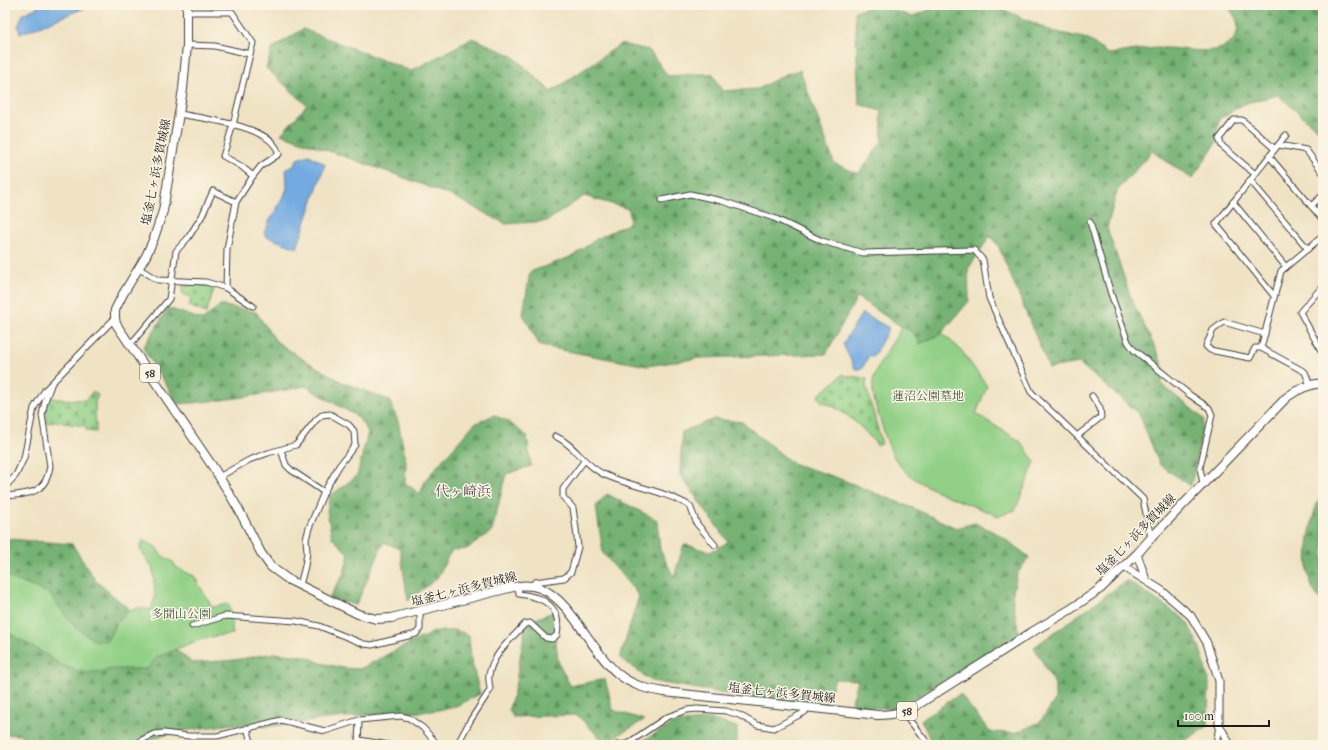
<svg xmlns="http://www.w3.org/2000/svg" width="1328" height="750" viewBox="0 0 1328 750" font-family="'IM FELL French Canon','Noto Serif JP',serif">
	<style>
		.forest { fill: url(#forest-firs); stroke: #486748 }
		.cemetery { fill: url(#cemetery-stones); stroke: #567651 }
		.green { fill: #91d086; stroke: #567651 }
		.water { fill: #72aae1; stroke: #47637e }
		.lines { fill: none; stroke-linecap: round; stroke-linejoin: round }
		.minor-casing { stroke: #3c3a35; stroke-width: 7 }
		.tertiary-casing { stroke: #3c3a35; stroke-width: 9 }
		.primary-casing { stroke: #3c3a35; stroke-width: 10 }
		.minor { stroke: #fff; stroke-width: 5 }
		.tertiary { stroke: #fff; stroke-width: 7 }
		.primary { stroke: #fff; stroke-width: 8 }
		.labels { text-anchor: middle; stroke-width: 3; stroke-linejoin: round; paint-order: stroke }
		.shield { fill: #fcf5e5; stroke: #5f5d58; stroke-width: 1 }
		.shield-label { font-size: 11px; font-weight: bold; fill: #1c1c1c }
		.street-label { font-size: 12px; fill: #1c1c1c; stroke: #fcf5e5 }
		.park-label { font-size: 12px; fill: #455b41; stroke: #fcf5e5 }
		.quarter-label { font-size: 14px; fill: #605060; stroke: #fcf5e5 }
	</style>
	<defs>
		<pattern id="forest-firs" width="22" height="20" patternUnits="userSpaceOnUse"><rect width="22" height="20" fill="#74b273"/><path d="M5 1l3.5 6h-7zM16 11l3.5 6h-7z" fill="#5e905e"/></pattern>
		<pattern id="cemetery-stones" width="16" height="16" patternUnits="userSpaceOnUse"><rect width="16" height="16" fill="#91d086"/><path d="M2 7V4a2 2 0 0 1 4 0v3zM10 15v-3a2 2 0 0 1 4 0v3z" fill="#7cb273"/></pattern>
	</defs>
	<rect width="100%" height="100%" fill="#fcf5e5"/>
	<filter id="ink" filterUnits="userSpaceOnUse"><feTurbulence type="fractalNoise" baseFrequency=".025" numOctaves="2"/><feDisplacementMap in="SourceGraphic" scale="8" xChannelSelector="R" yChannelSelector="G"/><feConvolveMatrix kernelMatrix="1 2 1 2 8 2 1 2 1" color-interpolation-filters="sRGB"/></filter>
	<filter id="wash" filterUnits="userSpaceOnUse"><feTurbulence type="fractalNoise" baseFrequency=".012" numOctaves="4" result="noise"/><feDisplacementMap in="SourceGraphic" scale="16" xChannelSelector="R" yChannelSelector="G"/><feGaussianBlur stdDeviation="0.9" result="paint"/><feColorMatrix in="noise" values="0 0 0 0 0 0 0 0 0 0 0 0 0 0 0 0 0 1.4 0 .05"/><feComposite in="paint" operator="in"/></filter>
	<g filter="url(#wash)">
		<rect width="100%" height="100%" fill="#f0e3c4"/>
		<g class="forest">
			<path d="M881 5 912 17 940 5H993L1052 31 1088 39 1108 54C1126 52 1144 48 1163 48 1184 47 1222 60 1235 37 1242 23 1235 16 1226 5H1323V134L1278 95 1246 103 1219 119 1216 143 1192 179 1152 151 1117 191 1107 228 1131 298 1158 354 1166 375 1161 384 1204 419 1191 486 1160 465 1139 414 1079 363 1049 368 998 245 990 236 968 269 969 301 942 333 920 344 913 332 902 327 857 297 826 354 700 358 647 366 540 346 523 314 530 272 573 256 598 238 630 223 629 209 584 196 547 221 506 224 452 196 394 174 281 134 307 105 266 68 273 48 303 29 411 71 473 38 513 56 551 92 621 44 649 50 668 76 700 74H713L722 91 758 89 786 74 800 70 834 163 858 174 882 142 881 111 859 104 855 11Z"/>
			<path d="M220 305 256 312 276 341 301 358 342 382 389 400 398 421 406 462 405 483 420 494 426 479 474 424 494 415 507 421 527 436 531 466 506 474 492 531 467 549 451 551 437 578 408 601 400 549 384 542 356 605 329 598 344 573 349 554 332 538 327 511 330 496 357 476 368 432 358 417 305 386C263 395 221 401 178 404L143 348 168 308 203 320Z"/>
			<path d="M714 419 742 422 792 463 835 477 913 508 956 528 975 523 1000 535 1029 557 1017 574 1012 596 1019 635 908 702 891 709 851 705 858 680 835 679 825 706 775 702 651 681 620 658 639 596 603 553 596 506 607 494 657 520 660 550 674 577 684 544 710 552 728 542 680 475 682 432Z"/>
			<path d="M1323 489V601C1299 585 1308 534 1315 510 1317 503 1320 496 1323 489Z"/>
			<path d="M5 538 10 539 72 544 96 581 192 663 235 660 274 653 305 656 321 663 343 668 360 669 396 650 434 632 455 630 469 635 471 659 480 694 452 708 423 712 391 713 335 718 266 727 232 724 175 732 134 745H33L21 735 5 734Z"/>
			<path d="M1127 580 1186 620 1200 648 1209 682 1208 726 1178 745H933L921 720 960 694 990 732 1015 733 1040 722 1055 700V684L1034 647Z"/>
			<path d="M553 612 558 661 570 686 605 679 613 710 644 720 605 743 577 715 513 717 509 709 515 687 526 623Z"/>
			<path d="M710 719 737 727V745H647L644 740 675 723Z"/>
		</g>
		<g class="cemetery">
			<path d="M201 284 215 287 206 313 189 306 191 297 182 294 183 285Z"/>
			<path d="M843 374 846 376 867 378 866 386 882 444 877 445C862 426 843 409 821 401L818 396Z"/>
			<path d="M93 391 98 395 95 402 96 432 87 431 85 426 58 422 47 423 45 409 50 396 56 399 86 400Z"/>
		</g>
		<g class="green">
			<path d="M902 327 913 332 920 344 942 333 961 350 987 386 976 414 1020 441 1035 462 1015 510 999 516C974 506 917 487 901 467 890 454 886 438 881 422 877 409 871 395 873 381 876 365 894 341 902 327Z"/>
			<path d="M143 540 156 547 161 555 173 562 177 568 194 576 212 607 229 604 233 634 215 636 196 641 157 657 147 669H113L87 673 61 665 47 655 12 635 5 629V576L48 593 75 627 95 641H107C114 628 122 609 139 608 143 608 147 609 151 610L155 596 153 569 140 549Z"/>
		</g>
		<g class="water">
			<path d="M42 5H92L20 34 18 26 23 14Z"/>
			<path d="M309 155 325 164 297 248 267 237 264 233 269 222 284 196 287 188 286 169 294 166 297 159Z"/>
			<path d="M862 313 889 328 873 357 869 355 862 369H855L843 344Z"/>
		</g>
	</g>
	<g filter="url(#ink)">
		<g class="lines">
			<defs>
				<g id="minor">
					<path d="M187 12H232L253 43 250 54"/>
					<path d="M187 45 215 46 250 54 233 125 223 156 241 166 253 176"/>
					<path d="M180 114C204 119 261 125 275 146 277 148 278 152 279 154L261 166 253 176 236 202 227 249 226 288"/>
					<path d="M1279 145 1306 150 1323 173"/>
					<path d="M1269 156 1323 220"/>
					<path d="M1255 174 1222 146 1219 139 1234 120H1242L1275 149"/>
					<path d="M1250 180 1308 249"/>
					<path d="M662 200 690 194 722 201 774 218 822 241 863 253 974 250 983 260 989 298 1031 392 1143 499 1151 538"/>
					<path d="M1233 202 1286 267"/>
					<path d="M1311 206 1323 195"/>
					<path d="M1090 222 1111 294 1128 342 1134 350 1190 395 1209 408 1212 415 1201 463 1200 468 1203 484"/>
					<path d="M138 268 158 280 206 282 226 288 253 306"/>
					<path d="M1323 286 1300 312 1323 354"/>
					<path d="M1274 296 1216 224 1286 135"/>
					<path d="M130 345 169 299 176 251 188 238 202 216 213 191 236 202"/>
					<path d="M1261 348H1255L1250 358 1210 350 1206 346 1213 330 1224 322 1265 334"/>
					<path d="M1310 385 1305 372 1261 348 1281 271 1323 236"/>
					<path d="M555 436C575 445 583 464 603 474 631 487 663 490 690 506L697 524 715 545"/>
					<path d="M1077 436 1101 417 1100 408 1092 396"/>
					<path d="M281 450 286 465 291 470 324 492"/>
					<path d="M219 477 249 460 268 453 296 445 316 420 322 415 330 414 349 425 354 431 355 445 339 466 324 492 309 528 306 539 307 552 305 566 300 585"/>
					<path d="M5 487 16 475 24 458 34 408 45 390 115 318"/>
					<path d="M5 496C29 494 46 494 50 466L42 415 45 401 51 385"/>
					<path d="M531 586 535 582 564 578 571 572 578 547 576 529 573 508 563 497V489L584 461"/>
					<path d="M192 626 225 616 296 621 319 626 364 644 372 645 416 634 420 629V612"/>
					<path d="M903 712 929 745"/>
					<path d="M247 728 252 745"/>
					<path d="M359 740 389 745"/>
					<path d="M137 745 142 740 154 734 164 733 188 736H217L281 720 325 731 359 720 401 716 409 718 423 728 438 745"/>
					<path d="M358 745 359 720"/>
					<path d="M457 745 470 721 490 690C490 685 488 681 489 675 492 655 512 638 525 624L530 623 546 638 552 639 557 635C562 606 544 597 519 594L518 586"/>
					<path d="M617 745 627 744 667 717 687 710 697 709 726 711 739 715 757 725 774 728 805 712 807 708"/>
					<path d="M1216 745 1219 725"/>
				</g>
				<g id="tertiary">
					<path d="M1137 554 1146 580"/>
					<path d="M1124 567 1161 590 1191 616 1207 643 1219 681V725L1230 745"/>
				</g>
				<path id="primary" d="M187 5V45L183 89 163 211 154 238 146 256 123 294 115 310V318L116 324 215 470 239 510 261 553 271 567 289 580 358 614 376 619 391 618 513 587C522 585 532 585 540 588 571 600 591 651 617 673 631 685 646 689 664 692L878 715C891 715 902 713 914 707L1032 632 1071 609 1100 589 1137 554 1151 538 1203 484 1287 397C1298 389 1309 384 1323 383"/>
			</defs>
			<use href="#minor" class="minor-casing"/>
			<use href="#tertiary" class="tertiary-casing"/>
			<use href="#primary" class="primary-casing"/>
			<use href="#minor" class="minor"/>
			<use href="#tertiary" class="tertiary"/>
			<use href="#primary" class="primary"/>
		</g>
	</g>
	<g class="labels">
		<g class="shield">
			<rect x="140" y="364" width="20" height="18" rx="3"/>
			<rect x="897" y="702" width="20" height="18" rx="3"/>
		</g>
		<g class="shield-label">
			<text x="150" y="377">58</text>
			<text x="907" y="715">58</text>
		</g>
		<g class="street-label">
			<text transform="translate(156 172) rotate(-79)" y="4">塩釜七ヶ浜多賀城線</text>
			<text transform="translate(1136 535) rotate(-46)" y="4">塩釜七ヶ浜多賀城線</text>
			<text transform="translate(464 589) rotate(-14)" y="4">塩釜七ヶ浜多賀城線</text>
			<text transform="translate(782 693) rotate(6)" y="4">塩釜七ヶ浜多賀城線</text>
		</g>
		<g class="park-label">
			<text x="928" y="400">蓮沼公園墓地</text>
			<text x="181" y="618">多聞山公園</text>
		</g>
		<g class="quarter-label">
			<text x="463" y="496">代ヶ崎浜</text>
		</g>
	</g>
	<rect width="1328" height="750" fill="none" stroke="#fcf5e5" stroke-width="20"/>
	<path d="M1178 720v6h91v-6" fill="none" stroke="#1c1c1c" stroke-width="2"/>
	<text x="1184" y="720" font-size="12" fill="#1c1c1c" stroke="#fcf5e5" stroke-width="3" paint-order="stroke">100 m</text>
</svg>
